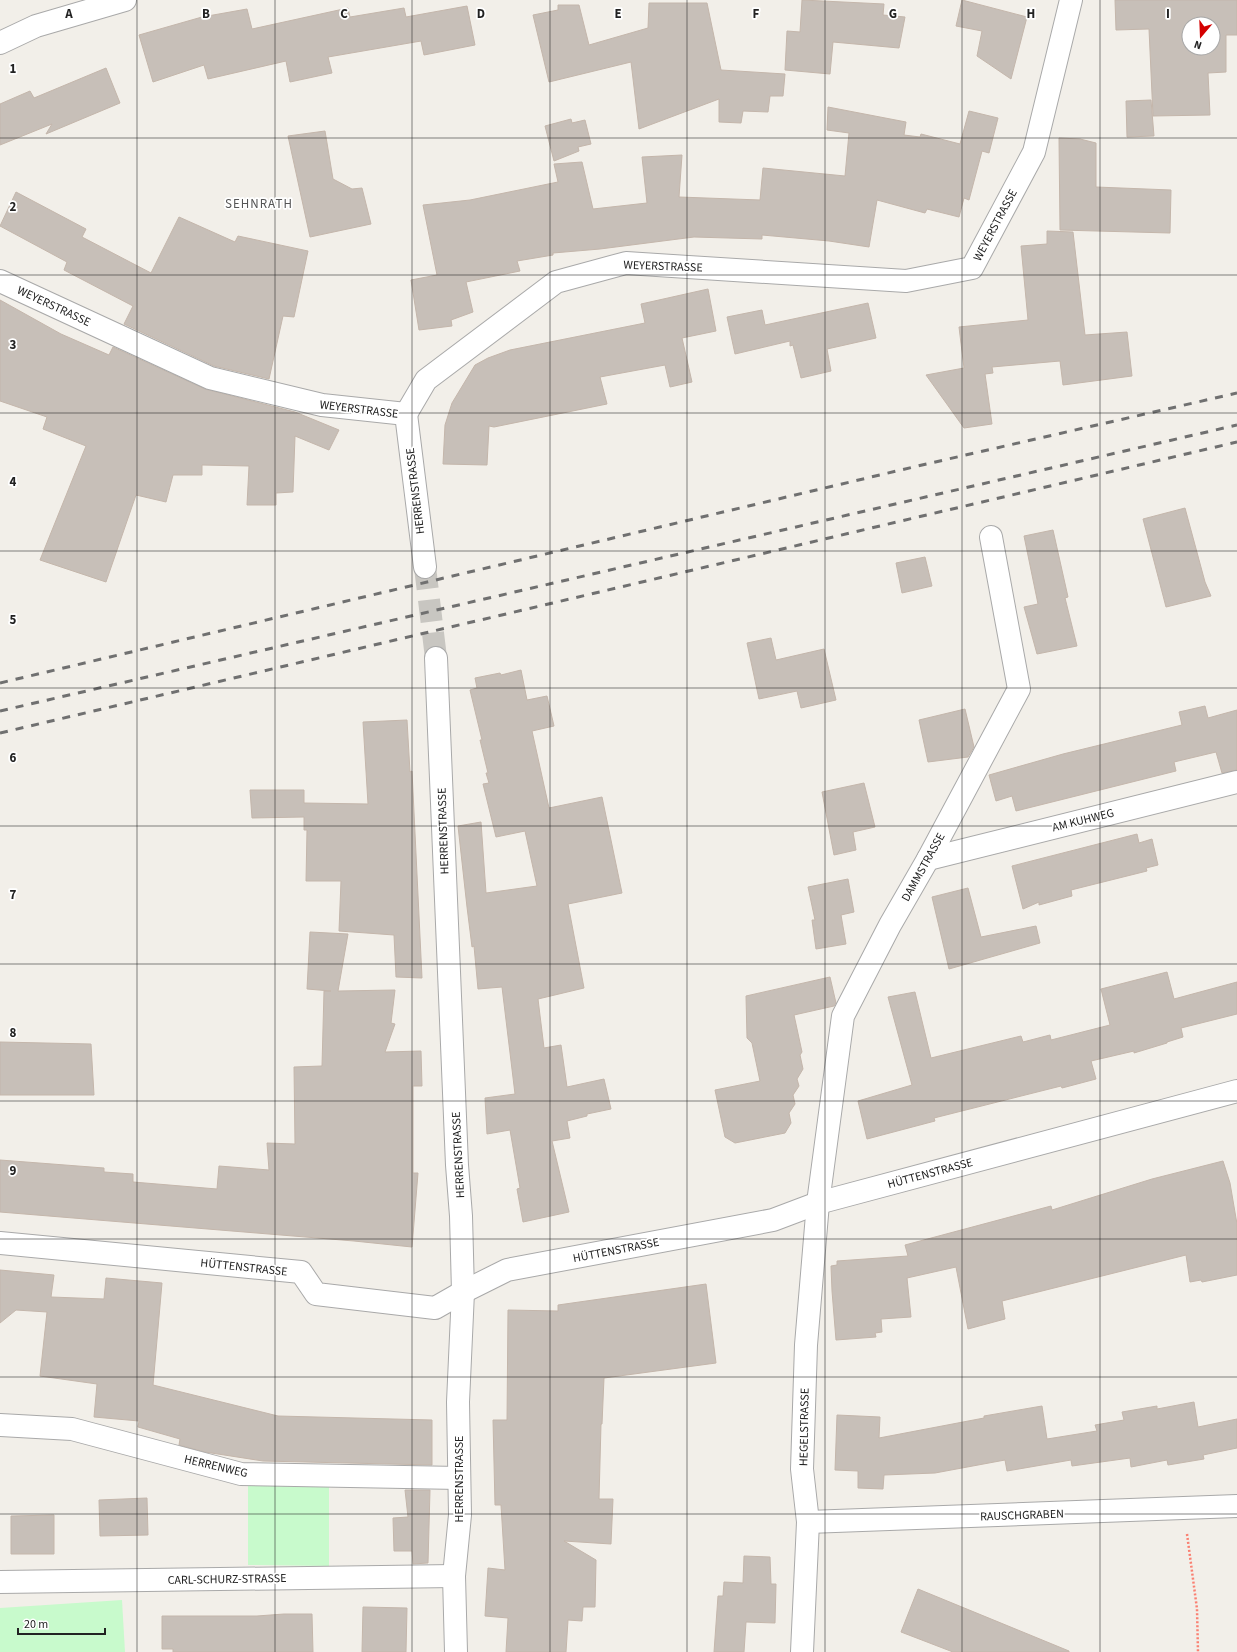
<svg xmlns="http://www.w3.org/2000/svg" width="1237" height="1652" viewBox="0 0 1237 1652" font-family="'Source Sans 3',sans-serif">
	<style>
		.park { fill: #c8facc }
		.building { fill: #c7bfb8; stroke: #c4b6ab; fill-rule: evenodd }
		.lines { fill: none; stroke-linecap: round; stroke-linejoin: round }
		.minor-tunnel { stroke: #c8c6c1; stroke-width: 22; stroke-dasharray: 22 11; stroke-linecap: butt }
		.minor-casing { stroke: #a9a9a9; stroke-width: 24 }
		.path { stroke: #fa8072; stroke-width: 2.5; stroke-dasharray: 2 2; stroke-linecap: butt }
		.minor { stroke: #fff; stroke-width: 22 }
		.rail { stroke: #707070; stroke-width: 3; stroke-dasharray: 8 8; stroke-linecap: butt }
		.grid { fill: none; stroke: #222; stroke-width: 1; stroke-opacity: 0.55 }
		.labels { text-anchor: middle; stroke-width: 3.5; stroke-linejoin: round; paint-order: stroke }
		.street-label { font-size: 12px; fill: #222; stroke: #fff }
		.neighbourhood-label { font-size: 13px; letter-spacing: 1px; fill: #555; stroke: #fff }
		.grid-label { font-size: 13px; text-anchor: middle; font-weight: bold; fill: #222; stroke: #fff; stroke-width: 3.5; stroke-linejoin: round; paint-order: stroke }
	</style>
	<rect width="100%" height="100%" fill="#f2efe9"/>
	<g class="park">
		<path d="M248 1481H329V1566L248 1565Z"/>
		<path d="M122 1600 125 1652H0V1608Z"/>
	</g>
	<g class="building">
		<path d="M802 0 884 4 883 15 905 17 899 48 833 42 830 74 785 70 787 31 800 32Z"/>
		<path d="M962 0 1027 17 1011 79 977 56 982 31 956 26Z"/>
		<path d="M1115 0H1237V35H1226V72L1208 73 1210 115 1153 116 1149 29 1116 30ZM1189 24H1213V48H1189Z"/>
		<path d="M649 3H707L721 70 785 74 783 96H770L768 112 743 111 741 123 719 122V99L639 129 631 62 549 82 533 15 558 10V5H579L589 45 648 28Z"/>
		<path d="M467 6 475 45 424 55 421 41 328 57 332 73 290 82 286 61 208 79 204 65 153 82 139 35 202 17 247 9 252 29 348 8 350 17 404 8 406 17Z"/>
		<path d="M106 68 120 103 46 134 52 124 0 145V104L30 91 34 98Z"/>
		<path d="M1151 100 1154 136 1127 137 1126 101Z"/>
		<path d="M828 107 906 122 904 135 920 137 921 134 960 144 969 111 998 118 989 153 982 151 969 200 964 198 959 217 927 209 925 213 877 200 869 247 829 241 762 235V239L694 237 600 249 553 253V255L517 261 520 271 466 282 473 312 451 320 452 326 419 330 411 280 437 275 423 205 470 200 558 182 554 164 582 162 593 209 647 203 642 157 682 155 679 197 760 200 763 168 845 176 849 133 827 130Z"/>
		<path d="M571 119 572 123 585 120 591 144 578 147 579 151 554 161 545 126Z"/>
		<path d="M325 131 333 179 352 189 362 188 371 224 310 237 288 136Z"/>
		<path d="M1059 138 1080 139 1096 143V187L1171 190 1170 233 1060 230Z"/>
		<path d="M16 192 86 229 82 237 151 273 179 217 235 242 238 236 308 251 294 317 283 316 269 379 214 366 124 324 133 306 64 270 67 262 0 226Z"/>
		<path d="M1047 231 1073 232 1085 335 1127 332 1132 376 1063 385 1060 361 992 367 993 373 985 374 992 424 964 428 926 375 964 368 959 327 1028 320 1021 246 1047 244Z"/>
		<path d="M708 289 716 331 682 338 692 382 670 387 665 365 600 377 607 404 494 427 489 426 487 465 443 464 445 425 452 403 475 365 488 358 510 350 645 323 641 304Z"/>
		<path d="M0 300 61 334 109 355 113 347 205 389 295 412 339 430 329 450 295 436 293 492 276 493V505H247L249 466 202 465V475H173L166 502 136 495 106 582 40 560 86 446 43 429 47 417 0 401Z"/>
		<path d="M868 303 876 338 827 349 831 371 801 378 793 345 790 346V341L735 354 727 317 762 310 765 325Z"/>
		<path d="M1185 508 1205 582 1211 596 1166 607 1143 519Z"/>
		<path d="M1053 530 1068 597 1065 598 1077 646 1037 654 1024 607 1038 604 1024 536Z"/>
		<path d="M925 557 932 586 902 593 896 563Z"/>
		<path d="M771 638 776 660 824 649 836 700 801 708 797 691 759 699 747 643Z"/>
		<path d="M521 670 527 700 547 696 554 726 532 731 549 808 602 797 622 893 568 904 584 988 538 999 544 1048 561 1045 567 1087 604 1079 611 1109 587 1114V1116L567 1121 570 1138 552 1141 569 1212 523 1222 517 1189 520 1188 510 1130 487 1134 485 1098 515 1094 502 987 478 989 474 946 472 947 467 907 458 826 481 822 486 893 537 886 525 831 496 837 483 784 489 783 486 773H488L480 740H482L470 690 477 688 475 678 500 673 501 675Z"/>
		<path d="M1205 706 1208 718 1237 710V770L1222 773 1216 752 1174 762 1176 771 1016 811 1012 796 996 801 989 775 1063 754 1182 725 1179 712Z"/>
		<path d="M965 709 974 747 968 757 928 762 919 720Z"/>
		<path d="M407 720 410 772 412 771 422 978 396 977 394 935 339 931 341 881H306L307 830H304V817L252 818 250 790H304V803L368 804 363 722Z"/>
		<path d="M864 783 875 827 853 832 856 850 834 855 822 792Z"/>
		<path d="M1137 834 1139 843 1152 839 1158 865 1146 868 1147 871 1071 890 1072 896 1039 905V902L1023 909 1012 866Z"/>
		<path d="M848 879 854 912 841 915 846 944 816 949 812 920H815L808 887Z"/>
		<path d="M968 888 981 937 1036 926 1040 943 949 969 932 897Z"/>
		<path d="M310 932 348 934 338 991 395 990 391 1023 395 1024 385 1052 421 1051 422 1086H413V1173H418L412 1247 354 1241 0 1212V1160L104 1168V1172L133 1174V1182L217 1189 219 1166 269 1170 267 1143 295 1144 294 1067 322 1066 324 991H331L307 989Z"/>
		<path d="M1167 972 1174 999 1237 982V1014L1181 1028 1183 1037 1167 1042V1043L1134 1053V1051L1091 1061 1096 1079 1062 1088 1061 1086 934 1118 935 1121 867 1139 858 1101 912 1085 888 997 915 992 931 1058 1021 1036 1023 1042 1050 1035 1051 1040 1110 1025 1101 989Z"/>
		<path d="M830 977 836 1003 834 1006 794 1015 802 1052 800 1055 803 1069 797 1079 799 1086 793 1095 795 1104 789 1113 791 1123 785 1133 735 1143 725 1137 715 1090 760 1081 752 1043 747 1038 746 996Z"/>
		<path d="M0 1042 91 1044 94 1095H0Z"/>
		<path d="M1223 1161 1230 1183 1237 1224V1275L1202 1282 1201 1280 1190 1282 1186 1255 1002 1301 1005 1319 968 1329 956 1267 907 1278 911 1317 881 1319 882 1332 875 1333 876 1337 836 1340 832 1291 831 1266 837 1265V1261L908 1256 905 1245 1051 1206 1052 1210 1152 1179Z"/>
		<path d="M0 1270 54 1275 51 1297 104 1299 106 1278 162 1283 153 1385 278 1416 432 1420V1465L263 1461 205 1452 179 1445 180 1439 138 1427 139 1421 94 1417 97 1384 40 1376 47 1312 16 1310 0 1323Z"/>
		<path d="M706 1284 716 1363 604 1378 602 1424H601L599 1499H613L611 1544 564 1541 596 1560 595 1607H583L582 1621 568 1620 566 1652H506L508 1618 485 1616 488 1568 505 1570 501 1505H495L493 1420H507L508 1310 558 1311V1305Z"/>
		<path d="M1194 1402 1198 1427 1237 1419V1448L1203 1455 1204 1459 1168 1465 1167 1460 1131 1467 1130 1458 1072 1466 1071 1460 1007 1471 1005 1460 935 1473 884 1475 883 1489 858 1488V1471L835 1470 837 1415 880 1417 879 1438 984 1418V1416L1042 1406 1047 1439 1097 1431 1095 1425 1124 1420 1122 1412 1157 1406V1409Z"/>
		<path d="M405 1490H430L428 1563 413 1564 412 1551H394L393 1518 408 1517Z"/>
		<path d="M147 1498 148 1535 100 1536 99 1500Z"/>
		<path d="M54 1515V1554H11V1516Z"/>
		<path d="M744 1556 770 1557 771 1584H776L775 1623 746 1622 744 1652H714L718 1596H723L724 1582 743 1583Z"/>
		<path d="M918 1589 1069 1651V1652H953L901 1632Z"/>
		<path d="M363 1607 407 1608 406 1652H362Z"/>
		<path d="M284 1614H312L313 1652H173V1649H162V1616H257Z"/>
	</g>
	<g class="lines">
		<path class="minor-tunnel" d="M425 567 436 658"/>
		<defs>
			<g id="minor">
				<path d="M0 43 36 26 125 0"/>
				<path d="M0 281 210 378 322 405 406 414"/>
				<path d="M406 414 426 380 556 282 626 263 906 281 972 268 1034 152 1071 0"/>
				<path d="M406 414 425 567"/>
				<path d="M436 658 457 1165 461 1216 463 1292 458 1402 460 1515 454 1576 456 1652"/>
				<path d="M928 859 1237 782"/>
				<path d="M0 1243 301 1272 316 1294 435 1308 463 1292 507 1270 773 1220 818 1203 1237 1091"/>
				<path d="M0 1425 72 1429 241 1474 459 1478"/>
				<path d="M808 1522 1237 1506"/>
				<path d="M0 1582 454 1576"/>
				<path d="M802 1652 808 1522 802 1469 806 1345 818 1203 843 1016 890 925 928 859 1019 689 991 537"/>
			</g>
		</defs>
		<use href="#minor" class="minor-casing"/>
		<path class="path" d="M1187 1534 1197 1609 1198 1652"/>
		<use href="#minor" class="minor"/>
		<g class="rail">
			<path d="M0 683 922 465 1237 393"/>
			<path d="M0 711 1237 425"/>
			<path d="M0 733 1237 442"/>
		</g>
	</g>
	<path class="grid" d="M137 0V1652M275 0V1652M412 0V1652M550 0V1652M687 0V1652M825 0V1652M962 0V1652M1100 0V1652M0 138H1237M0 275H1237M0 413H1237M0 551H1237M0 688H1237M0 826H1237M0 964H1237M0 1101H1237M0 1239H1237M0 1377H1237M0 1514H1237"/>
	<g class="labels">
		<g class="street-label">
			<text transform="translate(995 225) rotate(-62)" y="4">WEYERSTRASSE</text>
			<text transform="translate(663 266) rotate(2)" y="4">WEYERSTRASSE</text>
			<text transform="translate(54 306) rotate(25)" y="4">WEYERSTRASSE</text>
			<text transform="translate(359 409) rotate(7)" y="4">WEYERSTRASSE</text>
			<text transform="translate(415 491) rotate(-97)" y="4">HERRENSTRASSE</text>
			<text transform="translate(1083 820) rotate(-14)" y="4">AM KUHWEG</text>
			<text transform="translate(443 831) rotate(-92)" y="4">HERRENSTRASSE</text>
			<text transform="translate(923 867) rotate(-61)" y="4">DAMMSTRASSE</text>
			<text transform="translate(458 1155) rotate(-93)" y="4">HERRENSTRASSE</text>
			<text transform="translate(930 1173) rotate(-15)" y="4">HÜTTENSTRASSE</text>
			<text transform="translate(616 1250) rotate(-11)" y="4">HÜTTENSTRASSE</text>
			<text transform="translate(244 1267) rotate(6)" y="4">HÜTTENSTRASSE</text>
			<text transform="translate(804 1427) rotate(-89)" y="4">HEGELSTRASSE</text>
			<text transform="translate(216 1466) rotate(13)" y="4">HERRENWEG</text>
			<text transform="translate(459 1479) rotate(-90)" y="4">HERRENSTRASSE</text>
			<text transform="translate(1022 1515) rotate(-2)" y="4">RAUSCHGRABEN</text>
			<text transform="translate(227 1579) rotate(-1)" y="4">CARL-SCHURZ-STRASSE</text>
		</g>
		<g class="neighbourhood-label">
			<text x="259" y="208">SEHNRATH</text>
		</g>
	</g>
	<g class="grid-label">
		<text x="69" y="18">A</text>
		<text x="206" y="18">B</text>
		<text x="344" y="18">C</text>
		<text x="481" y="18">D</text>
		<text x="618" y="18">E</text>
		<text x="756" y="18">F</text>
		<text x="893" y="18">G</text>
		<text x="1031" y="18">H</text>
		<text x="1168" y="18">I</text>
		<text x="13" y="73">1</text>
		<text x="13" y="211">2</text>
		<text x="13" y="349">3</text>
		<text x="13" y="486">4</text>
		<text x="13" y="624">5</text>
		<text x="13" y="762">6</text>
		<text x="13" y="899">7</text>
		<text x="13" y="1037">8</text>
		<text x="13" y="1175">9</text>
	</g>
	<g transform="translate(1201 36) rotate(199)"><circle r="19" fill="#ffffff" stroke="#a7a7a7"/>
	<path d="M0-3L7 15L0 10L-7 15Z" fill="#d40000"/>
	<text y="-6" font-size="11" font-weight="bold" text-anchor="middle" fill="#222222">N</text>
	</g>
	<path d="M18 1628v6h87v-6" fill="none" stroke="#222222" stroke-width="2"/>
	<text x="24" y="1628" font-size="12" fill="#222222" stroke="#ffffff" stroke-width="3" paint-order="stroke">20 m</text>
</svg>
